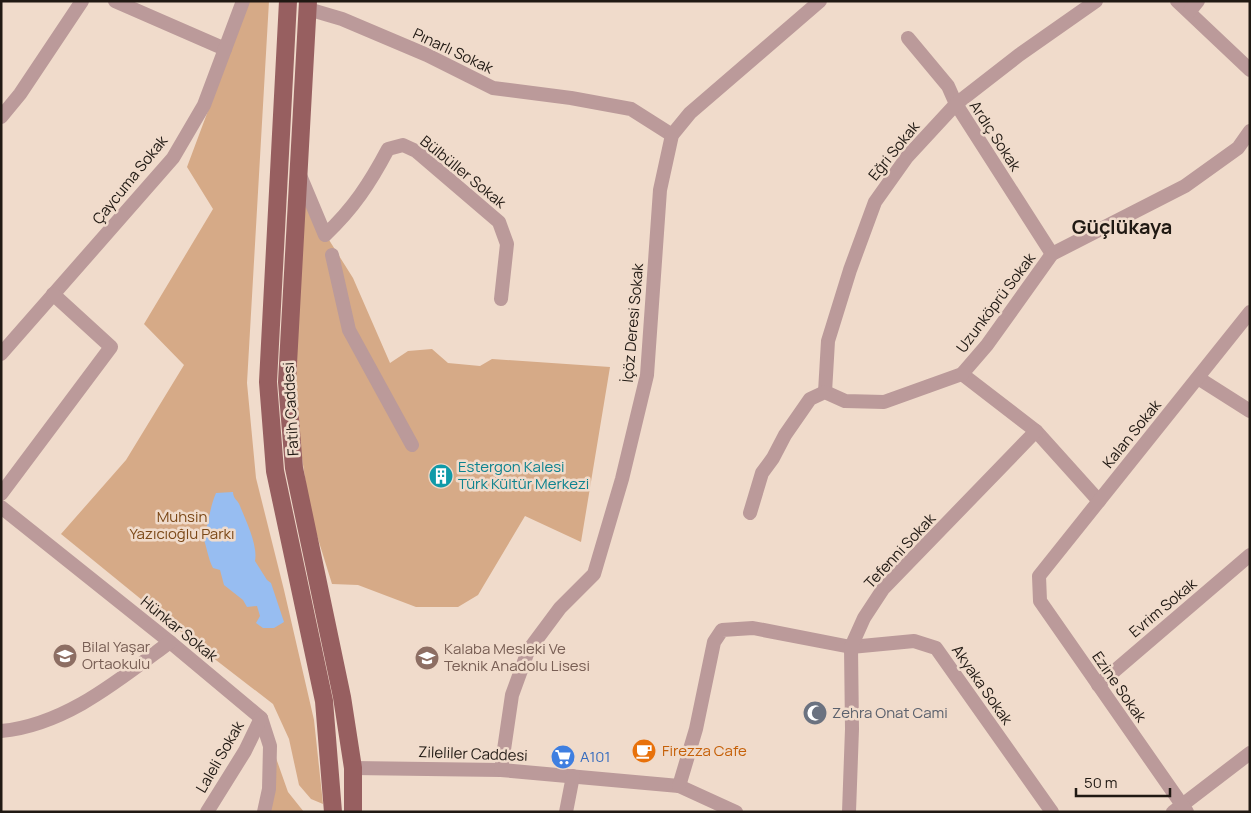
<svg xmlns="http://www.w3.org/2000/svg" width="1251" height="813" viewBox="0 0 1251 813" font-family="Manrope,sans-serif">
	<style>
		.green { fill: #d6aa87 }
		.water { fill: #97bdf1 }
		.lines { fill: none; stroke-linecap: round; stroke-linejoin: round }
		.minor { stroke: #bb9a9a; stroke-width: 14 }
		.major { stroke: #975f60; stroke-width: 18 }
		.labels { text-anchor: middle; stroke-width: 5; stroke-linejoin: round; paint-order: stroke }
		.street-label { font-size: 15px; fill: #201913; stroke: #f0dbcb }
		.culture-label { font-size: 15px; fill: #0d838f; stroke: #f0dbcb; text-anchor: start }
		.park-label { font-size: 15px; fill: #7b4817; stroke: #f0dbcb }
		.education-label { font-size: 15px; fill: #785e54; stroke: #f0dbcb; text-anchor: start }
		.worship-label { font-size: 15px; fill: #5b616d; stroke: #f0dbcb; text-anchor: start }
		.food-label { font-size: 15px; fill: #c56008; stroke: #f0dbcb; text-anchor: start }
		.shop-label { font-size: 15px; fill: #366cbe; stroke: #f0dbcb; text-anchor: start }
		.district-label { font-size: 20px; font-weight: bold; fill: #201913; stroke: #f0dbcb }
	</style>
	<rect width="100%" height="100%" fill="#f0dbcb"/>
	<g class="green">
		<path d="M249 1H269L247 383 256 478 284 590 314 720 323 804 311 799 299 785 289 739 273 704 212 657 61 534 126 460 184 365 144 324 213 209 187 167Z"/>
		<path d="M302 197 353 278 390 363 408 351 432 349 448 363 480 366 492 359 610 367 581 542 525 516 478 595 458 607H416L358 585 332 584 310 513 291 381Z"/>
		<path d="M276 758 288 792 304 812H267Z"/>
	</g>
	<path class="water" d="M233 492C233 499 238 500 240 506 246 521 258 545 255 561L267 580 271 583 284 622 274 628H263L256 623 260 616 257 606 247 607 243 600 224 585 220 570 213 568C208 559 206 543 203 538 209 525 209 509 216 493Z"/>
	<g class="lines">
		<g class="minor">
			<path d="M115 1 225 49"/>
			<path d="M1177 1 1250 70"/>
			<path d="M308 9 342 19 427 55 493 88 571 98 631 109 672 135"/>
			<path d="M1190 11 1198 1"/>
			<path d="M908 38 948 86 956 104 1052 254"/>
			<path d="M1 117 20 94 82 1"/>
			<path d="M299 173 325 235C353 209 370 183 388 149L403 145 416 151 499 222 507 244 501 299"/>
			<path d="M332 255 349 330 412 445"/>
			<path d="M1 354 173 158 204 105 243 1"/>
			<path d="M962 374 1036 431 1099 501"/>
			<path d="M1198 378 1250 411"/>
			<path d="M825 392 828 341 850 270 875 202 907 157 956 104 1019 55 1096 1"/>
			<path d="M1 494 111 347 53 294"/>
			<path d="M1 507 170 642 261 718 270 746 269 789 264 812"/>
			<path d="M750 513 762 473 773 458 785 435 810 399 825 392 845 401 884 402 962 374 987 345 1052 254 1185 186 1238 148 1250 131"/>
			<path d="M1098 685 1250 555"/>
			<path d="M1 731C66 725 120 679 170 642"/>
			<path d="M353 768 501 770 679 786 736 812"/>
			<path d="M501 770 512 695 528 651 560 608 594 574 622 479 647 375 660 190 672 135 690 113 820 1"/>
			<path d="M679 786 696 729 714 642 722 630 753 628 851 647 914 641 936 648 1052 812"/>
			<path d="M207 812 245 751 261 718"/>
			<path d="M566 812 573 776"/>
			<path d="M849 812 852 729 851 647 864 618 883 589 1036 431"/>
			<path d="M1173 812 1250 753"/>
			<path d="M1187 812 1040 601 1039 576 1250 312"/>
		</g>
		<g class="major">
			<path d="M288 1 268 382 275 471 324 701 333 812"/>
			<path d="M308 1 287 382 294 468 342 697 353 768V812"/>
		</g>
	</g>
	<defs>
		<symbol id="building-disc" viewBox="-11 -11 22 22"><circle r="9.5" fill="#0f9aa8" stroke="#f0dbcb"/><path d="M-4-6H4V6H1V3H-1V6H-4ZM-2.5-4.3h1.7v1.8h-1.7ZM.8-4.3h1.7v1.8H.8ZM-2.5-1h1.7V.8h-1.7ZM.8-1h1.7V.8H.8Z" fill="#fff"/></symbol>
		<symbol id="school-disc" viewBox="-11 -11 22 22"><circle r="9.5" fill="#8d6e63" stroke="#f0dbcb"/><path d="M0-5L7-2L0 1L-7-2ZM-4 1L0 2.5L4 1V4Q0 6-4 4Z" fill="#fff"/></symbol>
		<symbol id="mosque-disc" viewBox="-11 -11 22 22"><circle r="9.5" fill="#6b7280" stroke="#f0dbcb"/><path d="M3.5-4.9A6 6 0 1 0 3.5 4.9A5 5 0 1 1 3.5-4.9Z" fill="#fff"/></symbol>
		<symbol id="cafe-disc" viewBox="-11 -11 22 22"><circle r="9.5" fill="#e8710a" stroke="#f0dbcb"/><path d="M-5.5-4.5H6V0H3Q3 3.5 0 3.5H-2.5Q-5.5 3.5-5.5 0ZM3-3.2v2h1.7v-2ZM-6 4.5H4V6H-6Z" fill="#fff"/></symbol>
		<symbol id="supermarket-disc" viewBox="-11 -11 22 22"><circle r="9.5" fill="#3f7fe0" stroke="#f0dbcb"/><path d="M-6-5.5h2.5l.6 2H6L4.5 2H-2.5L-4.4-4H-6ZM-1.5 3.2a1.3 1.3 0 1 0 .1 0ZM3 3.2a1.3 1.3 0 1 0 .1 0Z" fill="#fff"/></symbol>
	</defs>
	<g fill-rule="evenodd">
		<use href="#building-disc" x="427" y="462" width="28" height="28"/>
		<use href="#school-disc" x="51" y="642" width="28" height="28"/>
		<use href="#school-disc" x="413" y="644" width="28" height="28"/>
		<use href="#mosque-disc" x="801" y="699" width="28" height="28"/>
		<use href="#cafe-disc" x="630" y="737" width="28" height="28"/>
		<use href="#supermarket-disc" x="549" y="743" width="28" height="28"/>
	</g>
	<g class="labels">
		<g class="street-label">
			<text transform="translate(453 51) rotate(25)" y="5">Pınarlı Sokak</text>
			<text transform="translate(995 136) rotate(57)" y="5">Ardıç Sokak</text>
			<text transform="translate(894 151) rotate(-51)" y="5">Eğri Sokak</text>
			<text transform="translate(463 172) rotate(39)" y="5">Bülbüller Sokak</text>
			<text transform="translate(130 180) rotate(-51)" y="5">Çaycuma Sokak</text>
			<text transform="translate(996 303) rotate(-53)" y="5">Uzunköprü Sokak</text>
			<text transform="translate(633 323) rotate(-85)" y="5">İçöz Deresi Sokak</text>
			<text transform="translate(291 409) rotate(-93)" y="5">Fatih Caddesi</text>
			<text transform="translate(1132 434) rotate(-51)" y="5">Kalan Sokak</text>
			<text transform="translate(900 551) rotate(-47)" y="5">Tefenni Sokak</text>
			<text transform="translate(1163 608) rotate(-40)" y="5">Evrim Sokak</text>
			<text transform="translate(179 629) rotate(39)" y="5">Hünkar Sokak</text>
			<text transform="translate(982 685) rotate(55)" y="5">Akyaka Sokak</text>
			<text transform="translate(1119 687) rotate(55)" y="5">Ezine Sokak</text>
			<text transform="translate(473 754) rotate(2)" y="5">Zileliler Caddesi</text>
			<text transform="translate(220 757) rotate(-60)" y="5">Laleli Sokak</text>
		</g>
		<g class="culture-label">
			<text x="458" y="472">Estergon Kalesi<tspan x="458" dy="17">Türk Kültür Merkezi</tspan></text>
		</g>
		<g class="park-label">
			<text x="182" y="522">Muhsin<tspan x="182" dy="17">Yazıcıoğlu Parkı</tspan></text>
		</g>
		<g class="education-label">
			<text x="82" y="652">Bilal Yaşar<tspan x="82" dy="17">Ortaokulu</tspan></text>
			<text x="444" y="654">Kalaba Mesleki Ve<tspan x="444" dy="17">Teknik Anadolu Lisesi</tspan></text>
		</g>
		<g class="worship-label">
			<text x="832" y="718">Zehra Onat Cami</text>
		</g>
		<g class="food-label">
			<text x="662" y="756">Firezza Cafe</text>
		</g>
		<g class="shop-label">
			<text x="580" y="762">A101</text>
		</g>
		<g class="district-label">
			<text x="1122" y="234">Güçlükaya</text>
		</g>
	</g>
	<rect width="1251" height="813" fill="none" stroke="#201913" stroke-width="5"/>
	<path d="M1076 788v8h94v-8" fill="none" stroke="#201913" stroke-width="2.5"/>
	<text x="1084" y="788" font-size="15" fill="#201913" stroke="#f0dbcb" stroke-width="4" paint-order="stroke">50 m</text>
</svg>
